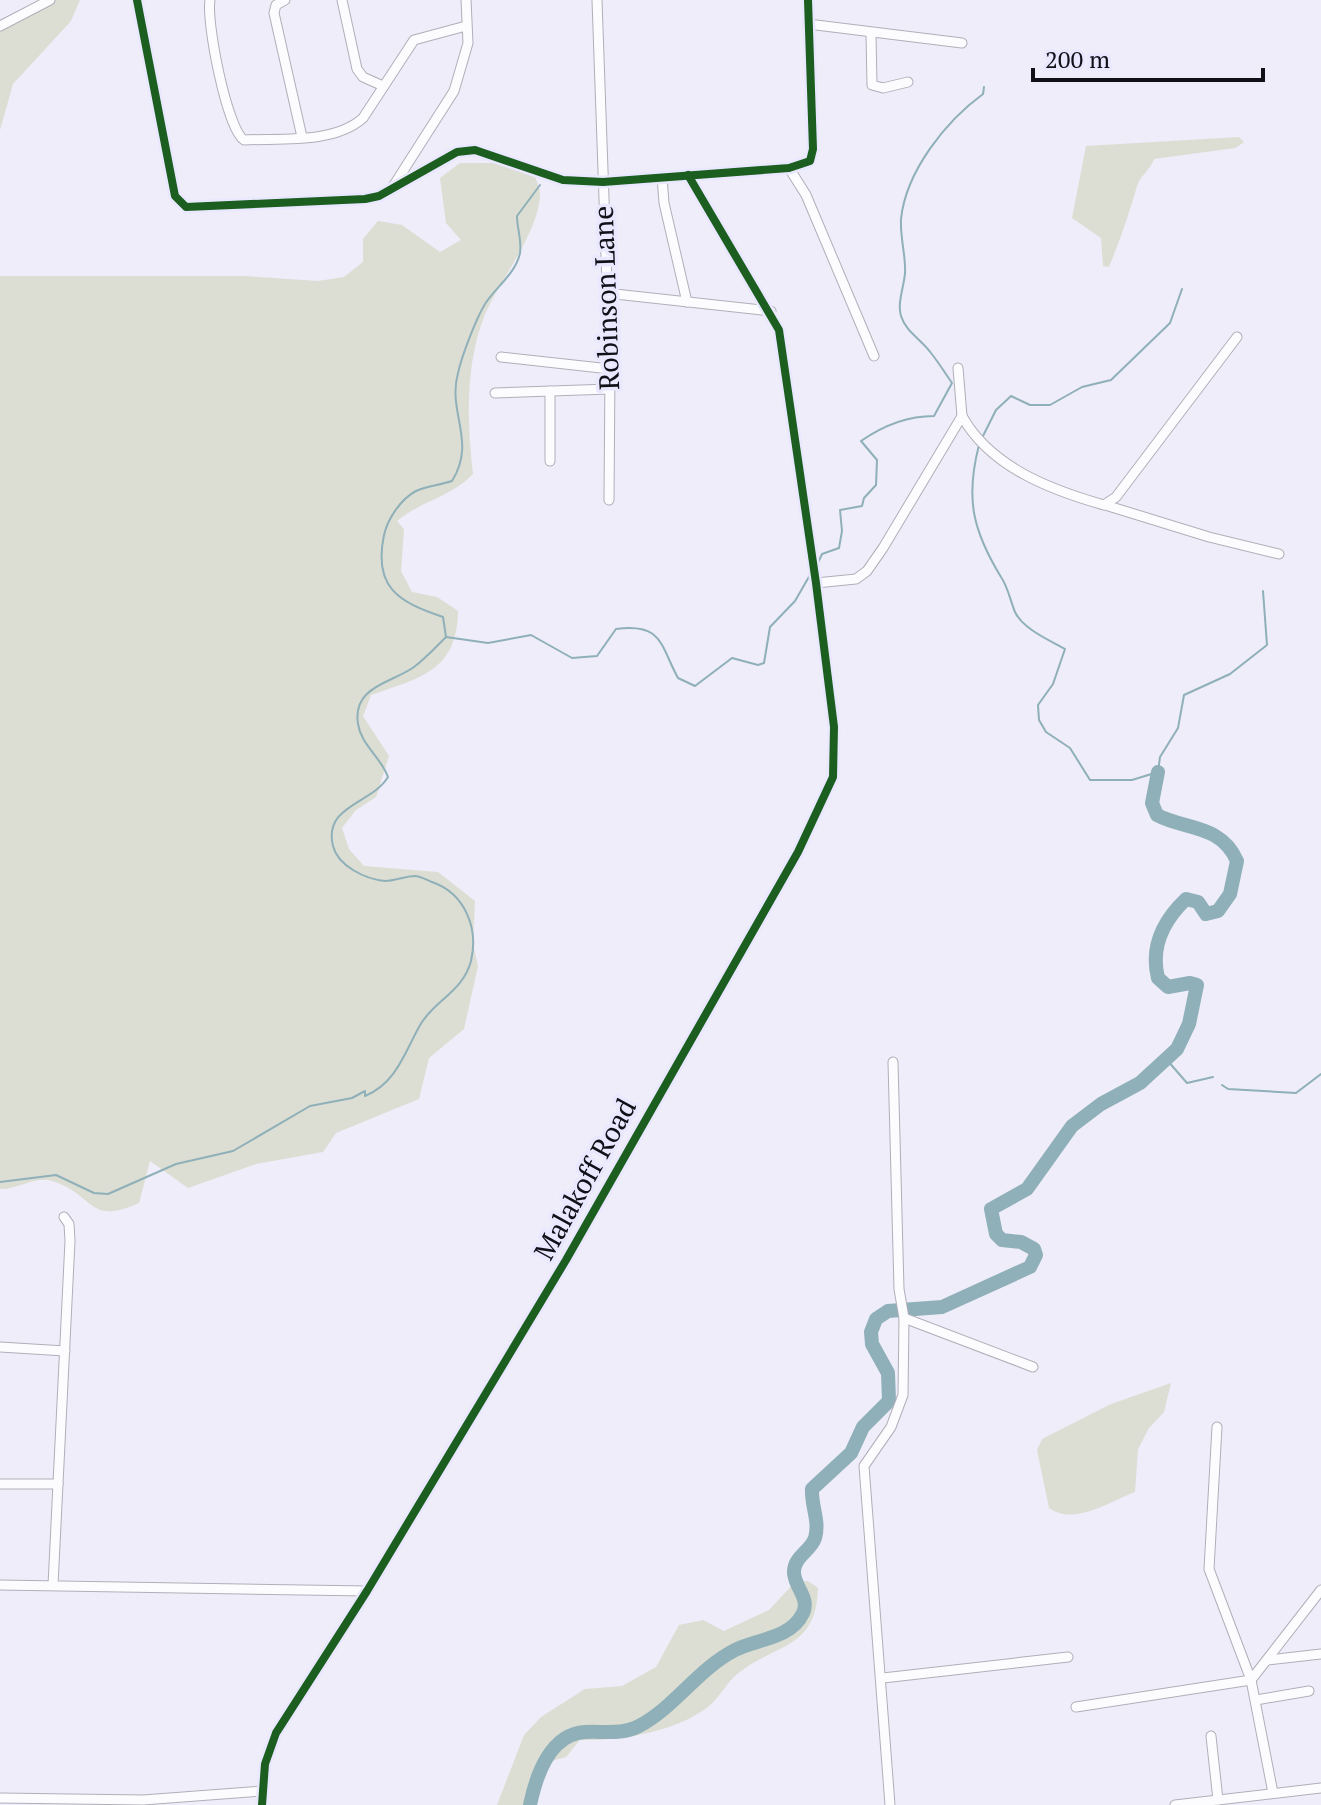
<svg xmlns="http://www.w3.org/2000/svg" width="1321" height="1805" viewBox="0 0 1321 1805" font-family="'PT Serif',serif">
	<style>
		.green { fill: #dcded3 }
		.lines { fill: none; stroke-linecap: round; stroke-linejoin: round }
		.stream { stroke: #8fb0b9; stroke-width: 2 }
		.river { stroke: #8fb0b9; stroke-width: 14 }
		.minor-casing { stroke: #b0afb9; stroke-width: 11 }
		.minor { stroke: #fcfcfe; stroke-width: 9 }
		.cycleway-casing { stroke: #eae8fe; stroke-width: 13 }
		.cycleway { stroke: #1b5e20; stroke-width: 8 }
		.labels { text-anchor: middle; stroke-width: 7; stroke-linejoin: round; paint-order: stroke }
		.street-label { font-size: 28px; fill: #110f18; stroke: #eae8fe }
	</style>
	<rect width="100%" height="100%" fill="#eeedf9"/>
	<g class="green">
		<path d="M51 0H80L71 21 13 84 0 130V27Z"/>
		<path d="M1239 137 1244 142 1235 148 1154 159C1150 170 1140 176 1137 186 1129 214 1120 240 1109 267L1103 266 1101 238 1072 218 1086 146Z"/>
		<path d="M460 163H507L533 171C535 178 540 187 540 194 540 231 498 282 484 317 465 366 467 423 473 474 451 497 421 501 397 521L404 529 401 571 412 592 437 597 458 611C457 672 419 678 371 695L363 716 389 756 376 797 356 810 342 828 349 849 364 866 438 872 475 901 473 944 478 966 464 1029 429 1058 419 1099 336 1133 323 1152 256 1164 188 1188 150 1161 139 1203C89 1226 94 1195 55 1182 35 1174 19 1190 0 1189V276H243L318 281 344 277 363 262V239L378 221 402 225 440 252 461 240 446 223 440 178Z"/>
		<path d="M1171 1383 1164 1412 1149 1428 1138 1449 1135 1492C1109 1502 1074 1526 1049 1508L1037 1450 1042 1439 1111 1404Z"/>
		<path d="M808 1581 818 1588C816 1651 776 1642 736 1675 726 1684 719 1698 708 1707 675 1732 620 1741 580 1740L566 1757 544 1763 537 1771 531 1805H497L524 1735 541 1717 585 1689 622 1686 656 1667 679 1625 703 1620 724 1631 769 1610 795 1582Z"/>
	</g>
	<g class="lines">
		<g class="stream">
			<path d="M983 436 996 410 1011 396 1030 405H1050L1082 387 1111 380 1170 323 1182 289"/>
			<path d="M979 445C965 499 973 531 1001 577 1008 587 1010 600 1015 612 1023 629 1049 640 1065 649L1053 684 1038 705 1039 720 1046 732 1070 748 1090 780H1132L1158 772 1160 757 1178 728 1184 695 1230 674 1267 645 1263 591"/>
			<path d="M818 563 822 554 839 548 842 531 840 510 862 506 864 498 876 485 877 460 861 441C884 425 907 416 934 416L952 383C945 373 939 363 931 353 921 339 906 332 901 316 897 303 904 287 905 273 906 256 900 238 901 219 906 171 946 121 983 94L984 87"/>
			<path d="M446 637 488 643 531 635 572 658 597 656 616 629C663 623 660 645 678 678L695 686 732 658 758 665 764 663 770 627 795 601 810 575"/>
			<path d="M1167 1060 1187 1083 1213 1077"/>
			<path d="M1222 1085 1228 1089 1296 1093 1321 1074"/>
			<path d="M0 1182 56 1175 94 1193 108 1194 176 1164 233 1151 310 1106 352 1098 365 1091V1096C396 1083 404 1054 419 1027 433 1001 463 992 471 961 479 927 464 893 432 882 427 880 420 876 415 876 405 876 395 881 385 881 365 879 338 866 333 846 323 805 372 804 388 777 381 757 361 745 358 724 352 686 392 683 414 667 426 658 436 647 446 637L443 617C398 602 373 587 384 535 388 518 401 499 416 491 427 486 440 485 452 481 477 441 447 413 458 373 462 355 476 319 485 304 496 287 516 273 520 253 522 240 517 229 517 216L540 185"/>
		</g>
		<path class="river" d="M530 1805C536 1776 550 1734 585 1732 604 1731 622 1735 639 1726 675 1707 698 1669 735 1650 756 1639 791 1639 803 1613 810 1598 795 1588 794 1573 793 1557 811 1551 815 1538 820 1521 811 1506 812 1489L851 1453 863 1427 889 1401 888 1373 872 1344 871 1332 876 1319 888 1311 942 1307 1030 1267 1036 1255 1034 1249 1021 1242 1002 1240 996 1234 991 1209 1027 1189 1072 1126 1101 1104 1140 1083 1177 1049 1189 1024 1197 985 1190 983 1168 987 1158 978C1150 946 1164 920 1186 899L1198 902 1206 914 1218 911 1230 894 1237 861C1221 824 1185 830 1157 815L1152 803 1158 772"/>
		<defs>
			<g id="minor">
				<path d="M137 0 175 196 186 207 365 199 379 196 457 152 475 150 563 180 603 182 789 168 810 161 813 149 808 0"/>
				<path d="M210 0C206 22 227 129 244 140 281 138 334 144 363 118L414 40 466 26"/>
				<path d="M285 0 276 5 274 13 302 137"/>
				<path d="M342 0 357 69 363 77 383 86"/>
				<path d="M597 0 610 369 609 500"/>
				<path d="M808 24 962 43"/>
				<path d="M0 26 50 0"/>
				<path d="M871 34 872 85 883 88 908 82"/>
				<path d="M789 168 806 195 874 356"/>
				<path d="M662 177 664 203 687 302"/>
				<path d="M394 185 454 91 468 43 466 0"/>
				<path d="M606 293 771 311"/>
				<path d="M501 357 610 369"/>
				<path d="M550 391V461"/>
				<path d="M495 393 610 389"/>
				<path d="M962 416C990 467 1051 490 1104 505L1116 497 1237 337"/>
				<path d="M1105 505 1209 537 1279 554"/>
				<path d="M816 583 856 579 867 571 883 548 962 416 958 368"/>
				<path d="M893 1062 899 1289 904 1318 1033 1367"/>
				<path d="M0 1347 65 1351"/>
				<path d="M1217 1427 1209 1569 1251 1680 1273 1793"/>
				<path d="M0 1484H58"/>
				<path d="M0 1585 367 1591"/>
				<path d="M53 1585 70 1241 69 1224 64 1217"/>
				<path d="M1268 1660 1321 1654"/>
				<path d="M883 1678 1068 1657"/>
				<path d="M1256 1700 1309 1691"/>
				<path d="M1076 1707 1251 1680 1321 1590"/>
				<path d="M1211 1736 1218 1800"/>
				<path d="M0 1798 143 1800 262 1791"/>
				<path d="M262 1805 265 1764 276 1733 367 1591 566 1260 798 852 833 777 834 727 816 583 779 330 688 175"/>
				<path d="M890 1805 864 1466 891 1427 903 1395 904 1318"/>
				<path d="M1175 1805 1321 1788"/>
			</g>
		</defs>
		<use href="#minor" class="minor-casing"/>
		<use href="#minor" class="minor"/>
		<defs>
			<g id="cycleway">
				<path d="M137 0 175 196 186 207 365 199 379 196 457 152 475 150 563 180 603 182 789 168 810 161 813 149 808 0"/>
				<path d="M262 1805 265 1764 276 1733 367 1591 566 1260 798 852 833 777 834 727 816 583 779 330 688 175"/>
			</g>
		</defs>
		<use href="#cycleway" class="cycleway-casing"/>
		<use href="#cycleway" class="cycleway"/>
	</g>
	<g class="labels">
		<g class="street-label">
			<text transform="translate(606 298) rotate(-92)" y="10">Robinson Lane</text>
			<text transform="translate(585 1179) rotate(-61)" y="10">Malakoff Road</text>
		</g>
	</g>
	<path d="M1033 68v12h230v-12" fill="none" stroke="#110f18" stroke-width="4"/>
	<text x="1045" y="68" font-size="24" fill="#110f18" stroke="#eae8fe" stroke-width="6" paint-order="stroke">200 m</text>
</svg>
